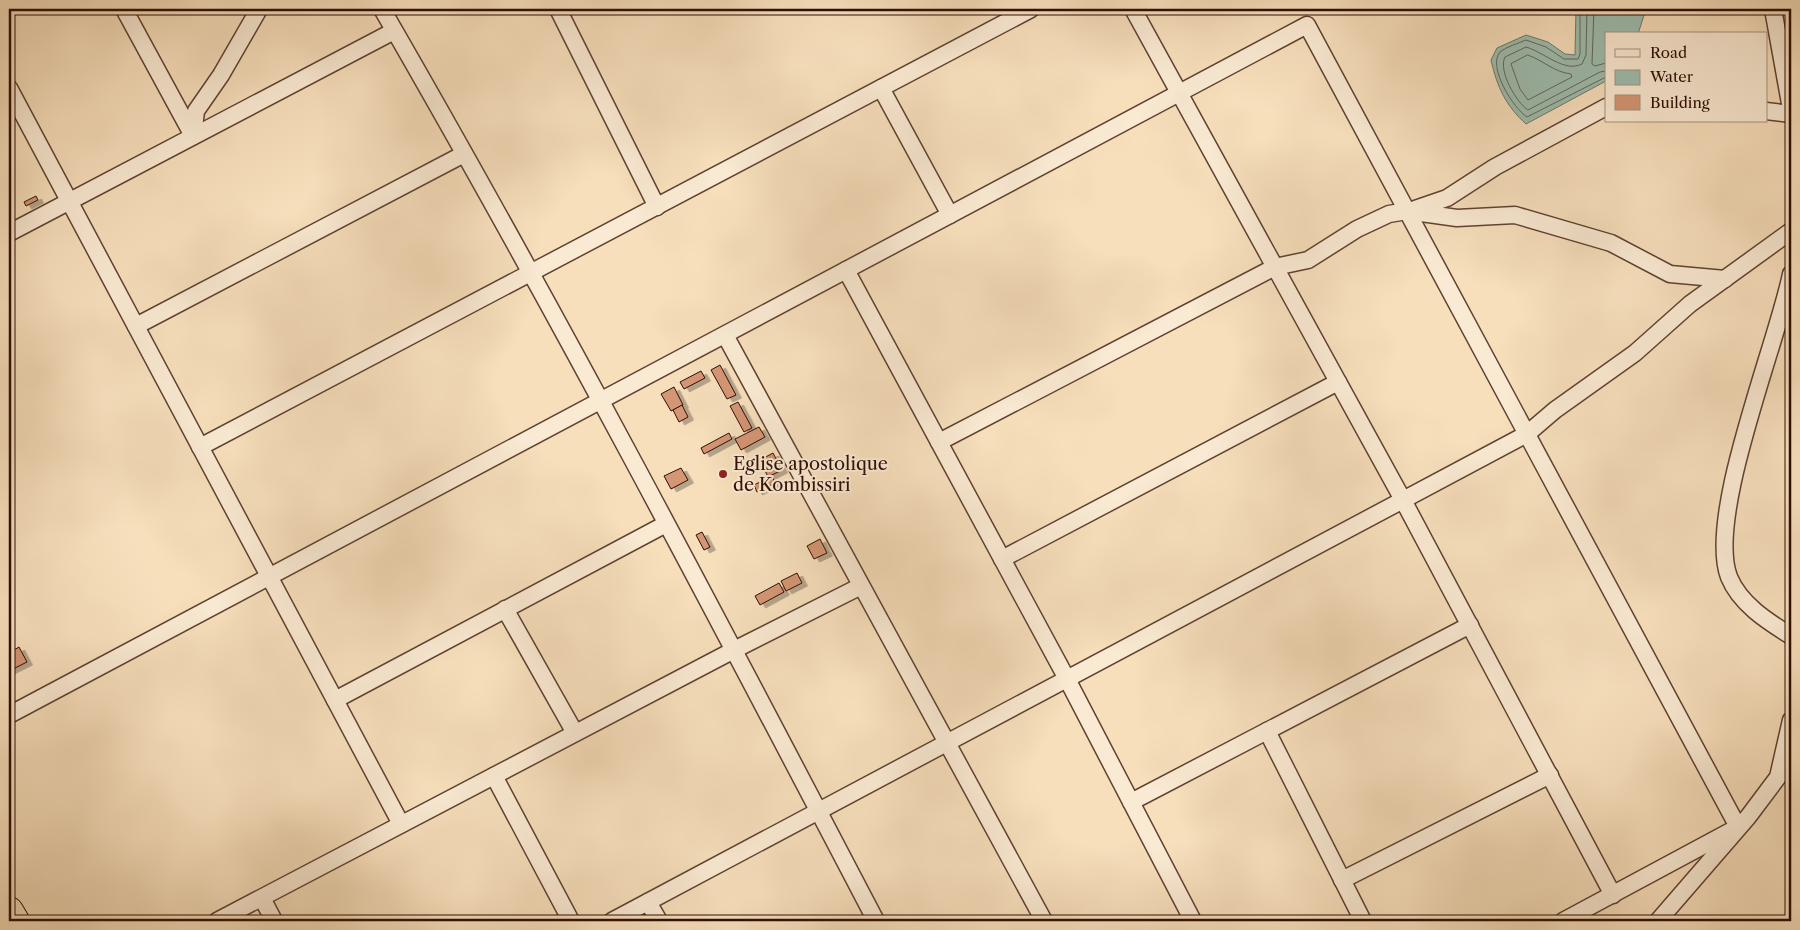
<svg xmlns="http://www.w3.org/2000/svg" width="1800" height="930" viewBox="0 0 1800 930" font-family="'Libre Caslon Text',serif">
	<style>
		.water { fill: #9dbdaf; stroke: #70776b }
		.lines { fill: none; stroke-linecap: round; stroke-linejoin: round }
		.shore { stroke: #65665a; stroke-width: 1 }
		.building { fill: #d59675; stroke: #2d0e04; filter: url(#shadow) }
		.minor-casing { stroke: #604232; stroke-width: 19 }
		.trunk-casing { stroke: #2d0e04; stroke-width: 30 }
		.minor { stroke: #faead3; stroke-width: 16 }
		.trunk { stroke: #f7dfbc; stroke-width: 28 }
		.poi-dot { fill: #8f2418; stroke: #faead3; stroke-width: 2 }
		.labels { text-anchor: middle; stroke-width: 4; stroke-linejoin: round; paint-order: stroke }
		.poi-label { font-size: 18px; fill: #2d0e04; stroke: #faead3; text-anchor: start }
	</style>
	<defs>
		<filter id="shadow"><feDropShadow dx="5.5" dy="3" stdDeviation="0" flood-color="#0004"/></filter>
	</defs>
	<rect width="100%" height="100%" fill="#f7dfbc"/>
	<filter id="stains"><feTurbulence type="fractalNoise" baseFrequency=".004" numOctaves="4"/><feColorMatrix values="0 0 0 0 .2 0 0 0 0 .09 0 0 0 0 .02 0 0 0 .5 -.17"/></filter>
	<radialGradient id="worn" r=".72"><stop offset=".6" stop-color="#630" stop-opacity="0"/><stop offset="1" stop-color="#630" stop-opacity=".3"/></radialGradient>
	<path class="water" d="M1576 9H1646L1638 34H1606V81L1526 124C1506 106 1497 87 1491 60L1497 48 1526 35 1548 42 1565 54 1575 55Z"/>
	<g class="lines">
		<g class="shore">
			<path d="M1580 9V54L1578 59H1564L1546 47 1526 40C1519 43 1506 47 1500 52 1487 67 1514 109 1527 117L1606 77"/>
			<path d="M1587 9 1586 55 1582 64C1564 73 1544 52 1526 47L1505 57C1498 71 1516 102 1528 110L1600 72 1606 71"/>
			<path d="M1594 9 1592 64 1595 66 1606 63"/>
			<path d="M1528 55C1544 61 1554 72 1571 74L1572 77 1528 100 1520 89 1511 64Z"/>
		</g>
	</g>
	<g class="building">
		<path d="M36 196 38 200 26 206 24 202Z"/>
		<path d="M720 365 736 395 727 399 711 370Z"/>
		<path d="M701 371 705 378 684 389 680 382Z"/>
		<path d="M674 387 683 405 671 411 661 394Z"/>
		<path d="M738 402 752 428 744 432 730 406Z"/>
		<path d="M682 405 688 417 679 422 673 410Z"/>
		<path d="M759 427 765 437 741 450 735 439Z"/>
		<path d="M729 433 732 439 704 454 701 448Z"/>
		<path d="M773 453 782 470 768 477 760 460Z"/>
		<path d="M681 468 688 480 671 489 664 476Z"/>
		<path d="M772 476 775 483 757 492 754 485Z"/>
		<path d="M702 532 710 547 704 550 696 535Z"/>
		<path d="M820 539 827 553 814 559 807 546Z"/>
		<path d="M797 573 802 583 786 591 781 581Z"/>
		<path d="M779 583 784 592 760 605 755 596Z"/>
		<path d="M19 647 27 662 9 671V653Z"/>
	</g>
	<g class="lines">
		<defs>
			<g id="minor">
				<path d="M124 9 193 136"/>
				<path d="M382 9C555 308 716 615 876 921"/>
				<path d="M558 9 657 207"/>
				<path d="M1133 9 1403 500 1613 895"/>
				<path d="M1773 9 1791 109"/>
				<path d="M9 88 401 824"/>
				<path d="M881 88 950 215"/>
				<path d="M1766 111 1791 114"/>
				<path d="M193 136 196 111 221 75 259 9"/>
				<path d="M1415 209 1447 198 1495 167 1606 107"/>
				<path d="M9 233 394 31"/>
				<path d="M846 270 1067 679 1193 921"/>
				<path d="M1791 274C1777 344 1706 516 1729 577 1740 604 1767 621 1791 636"/>
				<path d="M136 326 464 154"/>
				<path d="M725 335 1044 921"/>
				<path d="M939 442 1275 267 1308 260 1357 229 1389 214 1407 211 1457 218 1515 215 1611 243 1670 274 1725 279"/>
				<path d="M200 447 1031 9"/>
				<path d="M1002 559 1338 382"/>
				<path d="M505 609 575 733"/>
				<path d="M335 700 666 524"/>
				<path d="M9 715 1307 25 1738 827 1563 921"/>
				<path d="M1267 731 1363 921"/>
				<path d="M494 776 571 921"/>
				<path d="M1131 802 1470 625"/>
				<path d="M1342 880 1550 775"/>
				<path d="M262 898 274 921"/>
				<path d="M648 902 659 921"/>
				<path d="M217 921 734 650 861 586"/>
				<path d="M612 921 1527 434 1555 410 1635 353 1690 304 1791 231"/>
				<path d="M1658 921 1748 817 1778 777 1791 720"/>
			</g>
			<path id="trunk" d="M9 911 15 921"/>
		</defs>
		<use href="#minor" class="minor-casing"/>
		<use href="#trunk" class="trunk-casing"/>
		<use href="#minor" class="minor"/>
		<use href="#trunk" class="trunk"/>
	</g>
	<circle class="poi-dot" cx="723" cy="474" r="5"/>
	<g class="labels">
		<g class="poi-label">
			<text x="733" y="470">Eglise apostolique<tspan x="733" dy="21">de Kombissiri</tspan></text>
		</g>
	</g>
	<rect width="1800" height="930" fill="none" stroke="#f7dfbc" stroke-width="30"/>
	<rect x="10" y="10" width="1780" height="910" fill="none" stroke="#2d0e04" stroke-width="2.5"/>
	<rect x="15" y="15" width="1770" height="900" fill="none" stroke="#2d0e04"/>
	<rect x="1605" y="32" width="162" height="90" fill="#faead3" stroke="#a89280"/>
	<rect x="1615" y="49" width="25" height="8" fill="#faead3" stroke="#a89280"/>
	<text x="1650" y="58" font-size="15" fill="#2d0e04">Road</text>
	<rect x="1615" y="70" width="25" height="15" fill="#9dbdaf" stroke="#a89280"/>
	<text x="1650" y="82" font-size="15" fill="#2d0e04">Water</text>
	<rect x="1615" y="95" width="25" height="15" fill="#d59675" stroke="#a89280"/>
	<text x="1650" y="108" font-size="15" fill="#2d0e04">Building</text>
	<rect width="100%" height="100%" filter="url(#stains)"/>
	<rect width="100%" height="100%" fill="url(#worn)"/>
</svg>
